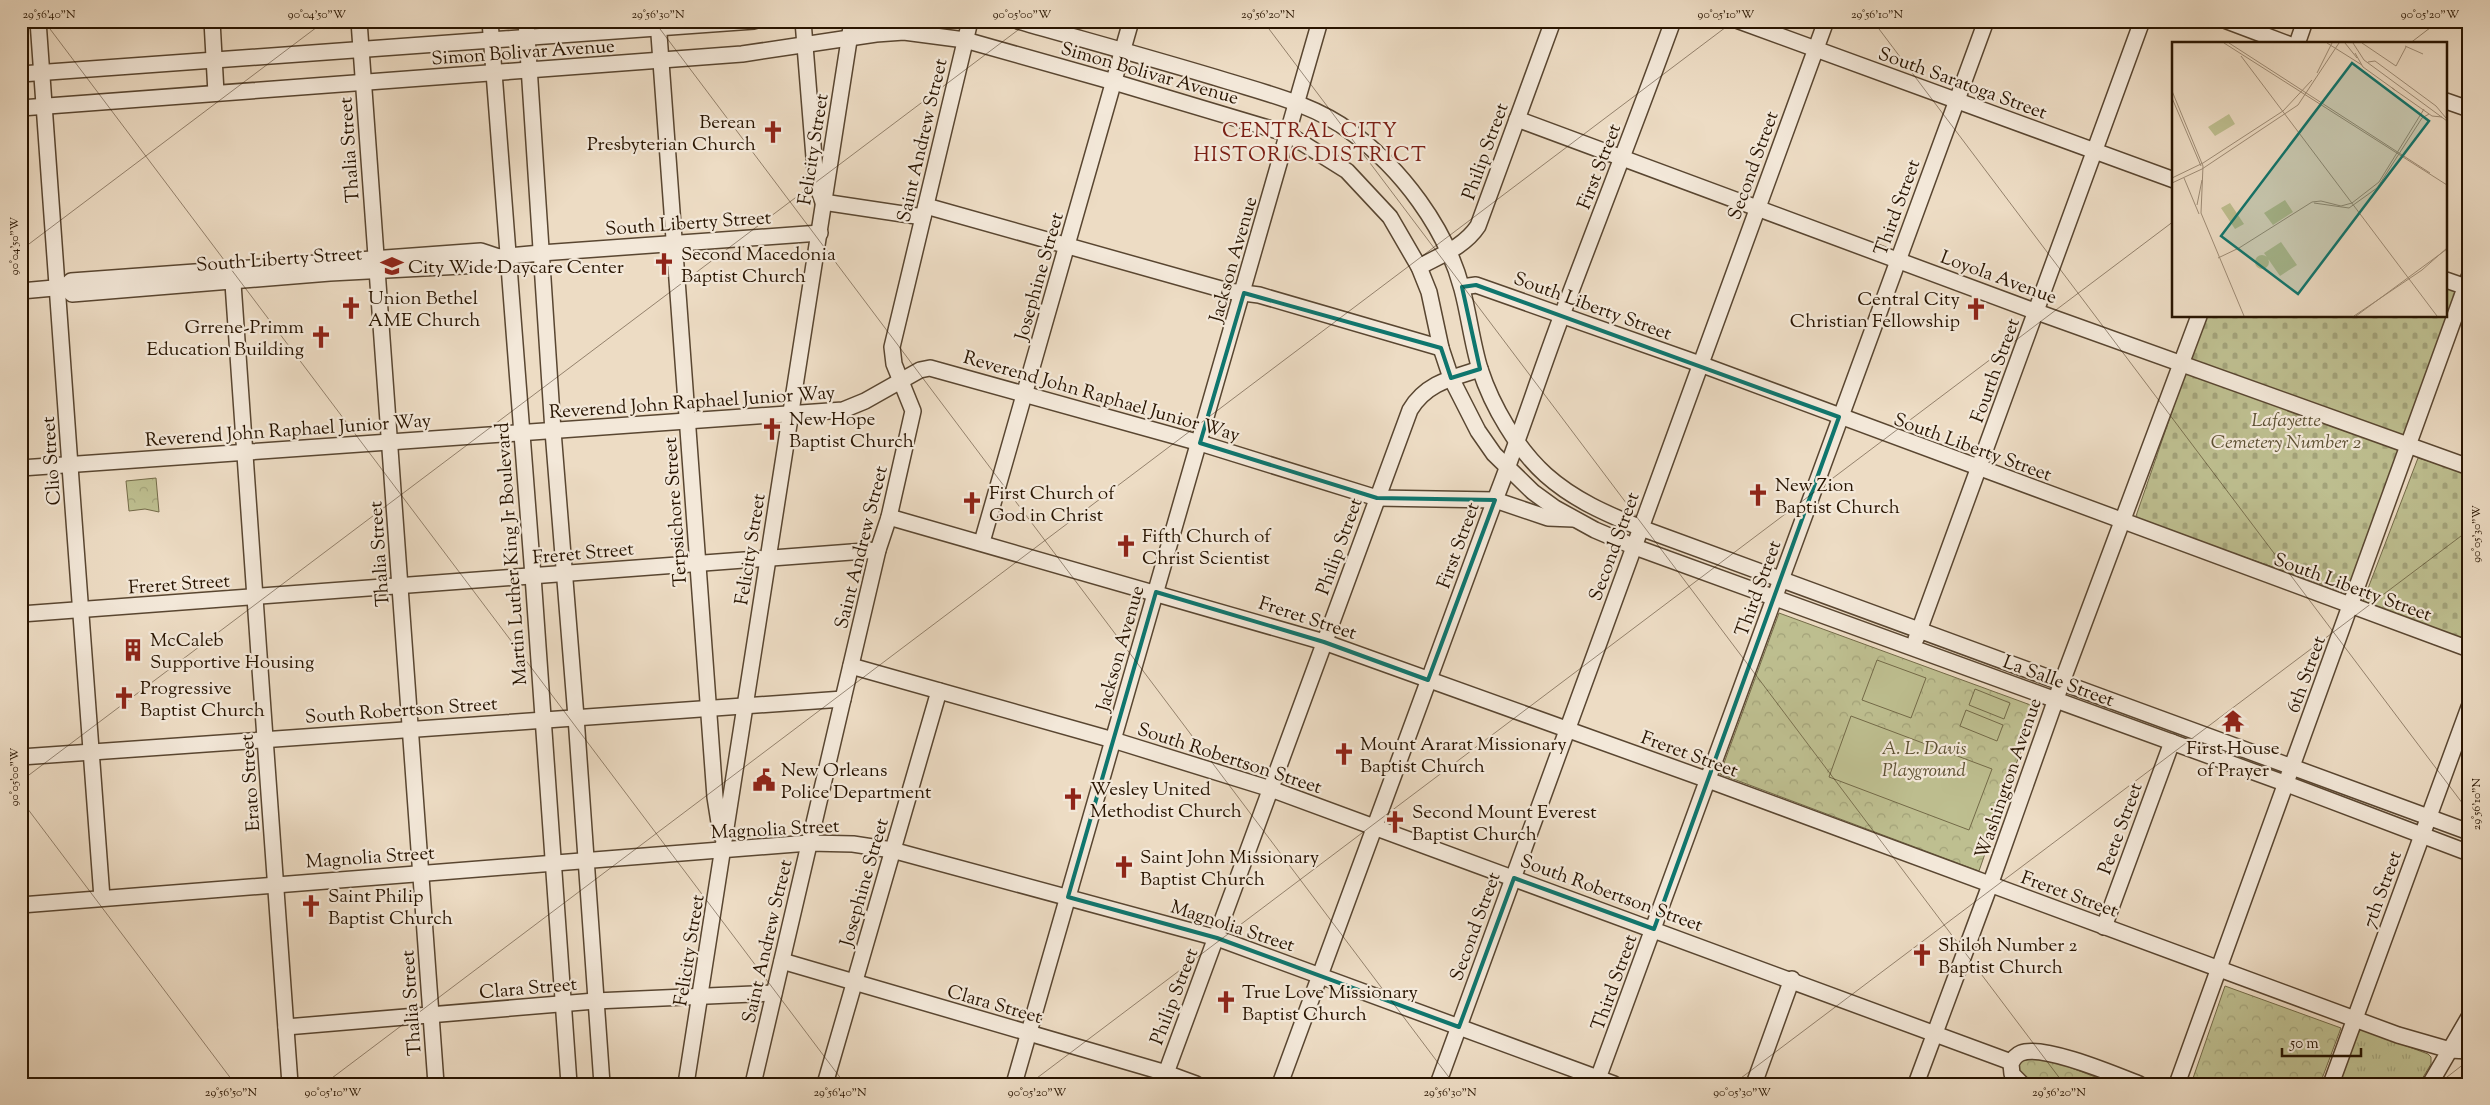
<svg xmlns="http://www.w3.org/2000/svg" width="2490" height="1105" viewBox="0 0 2490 1105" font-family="'Sorts Mill Goudy',serif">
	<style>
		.grass { fill: url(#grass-tufts); stroke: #736a48 }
		.cemetery { fill: url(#cemetery-stones); stroke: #736a48 }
		.park { fill: url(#park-crowns); stroke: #736a48 }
		.garden { fill: #bebf90; stroke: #736a48 }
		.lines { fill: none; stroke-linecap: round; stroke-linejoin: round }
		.minor-casing { stroke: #594631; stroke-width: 18 }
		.minor { stroke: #f3e8d9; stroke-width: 15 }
		.marked { fill: none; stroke: #0f766e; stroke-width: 4; stroke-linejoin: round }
		.ticks { fill: none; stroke: #281400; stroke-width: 1; stroke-opacity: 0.45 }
		.labels { text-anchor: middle; stroke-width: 4.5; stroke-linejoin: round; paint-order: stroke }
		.street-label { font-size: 19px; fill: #281400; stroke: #f3e8d9 }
		.poi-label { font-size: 19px; fill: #281400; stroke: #f3e8d9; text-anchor: start }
		.park-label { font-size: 19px; font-style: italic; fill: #5c5032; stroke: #f3e8d9 }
		.quarter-label { font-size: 21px; letter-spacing: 1px; fill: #7a1f14; stroke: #f3e8d9 }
		.inset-road { fill: none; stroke: #9e8c76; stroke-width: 1 }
		.view { fill: #0f766e; fill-opacity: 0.15; stroke: #0f766e; stroke-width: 2.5 }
		.inset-edge { fill: none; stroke: #281400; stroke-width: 2.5 }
		.neatline { fill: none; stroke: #281400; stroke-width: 2 }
		.ticks-label { font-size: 12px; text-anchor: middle; fill: #281400 }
	</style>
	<defs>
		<pattern id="grass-tufts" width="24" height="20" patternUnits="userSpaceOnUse" patternTransform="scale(1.25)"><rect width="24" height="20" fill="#bebf90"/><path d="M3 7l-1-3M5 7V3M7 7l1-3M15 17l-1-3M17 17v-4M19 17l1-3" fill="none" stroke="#a3a37a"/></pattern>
		<pattern id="cemetery-stones" width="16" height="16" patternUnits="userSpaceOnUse" patternTransform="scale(1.25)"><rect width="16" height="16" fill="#bebf90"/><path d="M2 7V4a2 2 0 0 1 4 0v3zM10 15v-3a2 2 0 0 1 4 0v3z" fill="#a3a37a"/></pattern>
		<pattern id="park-crowns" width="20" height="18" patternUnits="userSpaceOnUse" patternTransform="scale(1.25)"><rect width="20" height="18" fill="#bebf90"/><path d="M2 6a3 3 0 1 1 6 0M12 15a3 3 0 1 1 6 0" fill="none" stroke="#a3a37a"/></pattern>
	</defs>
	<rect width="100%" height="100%" fill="#eddcc4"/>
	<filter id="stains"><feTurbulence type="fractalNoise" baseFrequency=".004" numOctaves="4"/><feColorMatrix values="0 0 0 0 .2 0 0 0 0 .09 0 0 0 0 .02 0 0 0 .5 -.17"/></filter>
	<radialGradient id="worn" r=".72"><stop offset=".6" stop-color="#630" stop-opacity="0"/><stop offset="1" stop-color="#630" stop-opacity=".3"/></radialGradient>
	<path class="grass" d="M2361 1029 2428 1054 2431 1057V1064L2419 1084H2339L2357 1035Z"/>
	<g class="cemetery">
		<path d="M2446 286 2458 290 2347 593 2135 519 2205 316H2446Z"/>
		<path d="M2418 458 2469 473V642L2362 604Z"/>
	</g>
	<g class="park">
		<path d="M156 478 159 512 145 509 129 511 126 481Z"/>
		<path d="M1779 613 2036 707 1979 871 1720 774Z"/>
		<path d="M2225 986 2341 1028 2320 1084H2191Z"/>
		<path d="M2032 1059 2053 1061 2114 1084H2032L2021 1077 2016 1069 2020 1061Z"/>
	</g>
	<g class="garden">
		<path d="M1877 660 1926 678 1911 718 1862 700Z"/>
		<path d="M1975 689 2010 703 2004 719 1969 705Z"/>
		<path d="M1966 710 2003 725 1997 741 1960 726Z"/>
		<path d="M1851 716 1992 769 1969 830 1829 777Z"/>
	</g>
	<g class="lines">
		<defs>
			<g id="minor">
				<path d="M38 21C61 313 78 606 102 898"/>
				<path d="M212 21 216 93"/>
				<path d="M359 21 436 1084"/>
				<path d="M490 21 533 576 569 1084"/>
				<path d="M526 21 553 431 576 717 602 1084"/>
				<path d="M658 21 715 797 721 835"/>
				<path d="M803 21 816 182 823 202 923 217"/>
				<path d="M1018 21C1088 41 1158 60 1227 81 1269 94 1315 105 1351 132 1401 168 1446 228 1462 289 1469 315 1472 343 1480 369 1492 406 1517 449 1546 475 1574 500 1607 514 1641 528L2469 832"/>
				<path d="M1739 21 2174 180"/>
				<path d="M2227 21 2288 44"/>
				<path d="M2297 44 2305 21"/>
				<path d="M21 74 754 21"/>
				<path d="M2446 101 2469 109"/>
				<path d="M21 108 742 54 876 34 904 32 965 40 1114 82 1288 134 1347 171 1390 217 1419 267 1429 292 1441 348 1451 378 1478 431 1494 454 1533 492 1555 508 1595 530 1635 547 2287 784 2469 853"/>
				<path d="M1517 119 2037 312 2469 467"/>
				<path d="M926 206 1228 291 1259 295 1441 348"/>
				<path d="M1419 267C1441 255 1464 247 1478 226L1553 21"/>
				<path d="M232 269C249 541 272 812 290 1084"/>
				<path d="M2446 280 2469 288"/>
				<path d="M65 287 72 294 330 273 481 265 499 257 541 253 820 233"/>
				<path d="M1462 287 1476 285 1700 364 2469 649"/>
				<path d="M21 291 65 287 71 281 481 251 499 257"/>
				<path d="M21 468 843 410 865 401 920 370 930 368 1200 443 1377 498 1495 500 1548 518 1573 519"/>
				<path d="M889 517 1324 642 1708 780 2398 1035 2450 1050 2469 1051"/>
				<path d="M982 542 1131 21"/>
				<path d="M21 614 878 550"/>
				<path d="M1916 639 2142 21"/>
				<path d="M851 666 1113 740 1271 789 2011 1062"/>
				<path d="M21 757 843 699"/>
				<path d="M21 905 809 843 853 844 892 850 1217 938 1614 1084"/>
				<path d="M2104 927 2172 742"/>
				<path d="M782 961 1166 1073 1196 1084"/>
				<path d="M286 1027 595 1001 774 993"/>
				<path d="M686 1084 852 21"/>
				<path d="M753 1084 843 699 878 550 889 517 913 411 894 364 892 347 970 21"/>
				<path d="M825 1084 939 691"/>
				<path d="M1014 1084 1320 21"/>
				<path d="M1162 1084 1410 410C1426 383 1452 378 1480 369"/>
				<path d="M1280 1084 1495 500C1519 439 1539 376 1562 315 1599 217 1637 120 1673 21"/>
				<path d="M1438 1084 1826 21"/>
				<path d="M1596 1084 1986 21"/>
				<path d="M1754 1084 1792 979"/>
				<path d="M1916 1084 1990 885 2062 682 2199 316"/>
				<path d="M2022 1084 2012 1074 2011 1064C2013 1059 2016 1055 2021 1053 2043 1044 2116 1075 2139 1084"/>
				<path d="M2177 1084 2469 277"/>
				<path d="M2331 1084 2469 707"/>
				<path d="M2430 1084 2469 1017"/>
			</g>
		</defs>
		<use href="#minor" class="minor-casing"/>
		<use href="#minor" class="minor"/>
	</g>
	<path class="marked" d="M1476 285 1839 417 1654 929 1514 878 1459 1027 1217 938 1068 897 1156 592 1324 642 1428 680 1495 500 1377 498 1200 443 1244 293 1441 348 1451 378 1480 369 1462 287Z"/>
	<path class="ticks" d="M44 21 845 1084M654 21 1454 1084M1263 21 2064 1084M1873 21 2469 812M2409 44 2439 21M21 250 325 21M21 781 1030 21M21 800 235 1084M324 1084 1734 21M1029 1084 2174 221M1733 1084 2469 530M2438 1084 2469 1060"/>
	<defs>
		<symbol id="church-bare" viewBox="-9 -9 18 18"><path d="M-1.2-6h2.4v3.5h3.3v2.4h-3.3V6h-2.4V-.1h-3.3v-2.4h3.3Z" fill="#8f2418" stroke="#f3e8d9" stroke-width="2.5" paint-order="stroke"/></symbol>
		<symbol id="school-bare" viewBox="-9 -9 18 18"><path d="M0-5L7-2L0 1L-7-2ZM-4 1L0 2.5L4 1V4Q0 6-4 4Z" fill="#8f2418" stroke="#f3e8d9" stroke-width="2.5" paint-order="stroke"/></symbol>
		<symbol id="building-bare" viewBox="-9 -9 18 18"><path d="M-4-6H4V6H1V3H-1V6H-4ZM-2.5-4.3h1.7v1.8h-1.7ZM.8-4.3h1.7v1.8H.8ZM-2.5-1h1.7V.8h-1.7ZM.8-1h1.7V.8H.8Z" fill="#8f2418" stroke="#f3e8d9" stroke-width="2.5" paint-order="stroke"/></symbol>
		<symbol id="temple-bare" viewBox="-9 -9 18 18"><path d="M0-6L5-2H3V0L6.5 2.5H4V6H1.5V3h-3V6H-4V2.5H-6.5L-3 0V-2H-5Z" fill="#8f2418" stroke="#f3e8d9" stroke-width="2.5" paint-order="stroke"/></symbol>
		<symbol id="civic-bare" viewBox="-9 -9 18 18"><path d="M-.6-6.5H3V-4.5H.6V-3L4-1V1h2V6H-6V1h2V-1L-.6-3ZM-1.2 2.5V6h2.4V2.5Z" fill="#8f2418" stroke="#f3e8d9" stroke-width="2.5" paint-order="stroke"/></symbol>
	</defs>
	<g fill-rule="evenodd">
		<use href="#church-bare" x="757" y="116" width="32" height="32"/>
		<use href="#church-bare" x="648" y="248" width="32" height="32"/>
		<use href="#school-bare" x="376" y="250" width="32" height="32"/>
		<use href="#church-bare" x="335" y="292" width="32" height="32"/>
		<use href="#church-bare" x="1960" y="293" width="32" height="32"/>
		<use href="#church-bare" x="305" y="321" width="32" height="32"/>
		<use href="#church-bare" x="756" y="413" width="32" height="32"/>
		<use href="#church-bare" x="1742" y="479" width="32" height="32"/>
		<use href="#church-bare" x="956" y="487" width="32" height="32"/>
		<use href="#church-bare" x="1110" y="530" width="32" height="32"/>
		<use href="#building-bare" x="117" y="634" width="32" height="32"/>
		<use href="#church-bare" x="108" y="682" width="32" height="32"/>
		<use href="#temple-bare" x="2217" y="705" width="32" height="32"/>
		<use href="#church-bare" x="1328" y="738" width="32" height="32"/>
		<use href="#civic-bare" x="748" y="764" width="32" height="32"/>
		<use href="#church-bare" x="1057" y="783" width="32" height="32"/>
		<use href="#church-bare" x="1379" y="806" width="32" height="32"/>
		<use href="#church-bare" x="1108" y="851" width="32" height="32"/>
		<use href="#church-bare" x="295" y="890" width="32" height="32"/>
		<use href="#church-bare" x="1906" y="939" width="32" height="32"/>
		<use href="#church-bare" x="1210" y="986" width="32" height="32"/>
	</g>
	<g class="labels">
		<g class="street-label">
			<text transform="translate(523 51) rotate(-4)" y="7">Simon Bolivar Avenue</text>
			<text transform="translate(1150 72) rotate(16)" y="7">Simon Bolivar Avenue</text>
			<text transform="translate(1963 82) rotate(20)" y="7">South Saratoga Street</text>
			<text transform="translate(921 140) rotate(-77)" y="7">Saint Andrew Street</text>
			<text transform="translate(812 149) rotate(-81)" y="7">Felicity Street</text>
			<text transform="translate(348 150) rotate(-94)" y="7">Thalia Street</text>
			<text transform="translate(1484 151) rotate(-70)" y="7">Philip Street</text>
			<text transform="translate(1752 165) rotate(-70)" y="7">Second Street</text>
			<text transform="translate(1598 166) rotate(-69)" y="7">First Street</text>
			<text transform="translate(1896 207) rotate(-70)" y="7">Third Street</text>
			<text transform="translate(688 222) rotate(-4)" y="7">South Liberty Street</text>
			<text transform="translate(279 258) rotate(-4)" y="7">South Liberty Street</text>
			<text transform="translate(1232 259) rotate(-74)" y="7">Jackson Avenue</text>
			<text transform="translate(1038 276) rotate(-74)" y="7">Josephine Street</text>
			<text transform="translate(1999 276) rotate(20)" y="7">Loyola Avenue</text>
			<text transform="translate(1593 305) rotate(20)" y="7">South Liberty Street</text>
			<text transform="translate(1994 370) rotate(-70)" y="7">Fourth Street</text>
			<text transform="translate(1102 395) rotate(16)" y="7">Reverend John Raphael Junior Way</text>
			<text transform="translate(692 401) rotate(-4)" y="7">Reverend John Raphael Junior Way</text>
			<text transform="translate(288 429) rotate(-4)" y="7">Reverend John Raphael Junior Way</text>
			<text transform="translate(1973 446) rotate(20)" y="7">South Liberty Street</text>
			<text transform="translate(50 461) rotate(-94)" y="7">Clio Street</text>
			<text transform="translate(674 512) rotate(-94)" y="7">Terpsichore Street</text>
			<text transform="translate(1457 545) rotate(-70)" y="7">First Street</text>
			<text transform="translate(1338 546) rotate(-70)" y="7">Philip Street</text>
			<text transform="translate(1613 546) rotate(-70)" y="7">Second Street</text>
			<text transform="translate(860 547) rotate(-76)" y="7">Saint Andrew Street</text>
			<text transform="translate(749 549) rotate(-81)" y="7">Felicity Street</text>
			<text transform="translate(583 552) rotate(-5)" y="7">Freret Street</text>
			<text transform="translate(378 554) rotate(-94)" y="7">Thalia Street</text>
			<text transform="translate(510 554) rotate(-94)" y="7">Martin Luther King Jr Boulevard</text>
			<text transform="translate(179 583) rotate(-4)" y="7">Freret Street</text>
			<text transform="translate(2353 586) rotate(20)" y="7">South Liberty Street</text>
			<text transform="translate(1757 588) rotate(-70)" y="7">Third Street</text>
			<text transform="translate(1308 617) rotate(18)" y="7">Freret Street</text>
			<text transform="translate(1119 648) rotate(-74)" y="7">Jackson Avenue</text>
			<text transform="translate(2305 674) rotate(-70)" y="7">6th Street</text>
			<text transform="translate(2059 680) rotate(20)" y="7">La Salle Street</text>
			<text transform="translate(401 709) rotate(-4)" y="7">South Robertson Street</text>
			<text transform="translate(1690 753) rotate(20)" y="7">Freret Street</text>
			<text transform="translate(1230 757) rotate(18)" y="7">South Robertson Street</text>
			<text transform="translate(2007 778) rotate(-71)" y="7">Washington Avenue</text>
			<text transform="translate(249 783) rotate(-94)" y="7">Erato Street</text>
			<text transform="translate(775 828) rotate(-3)" y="7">Magnolia Street</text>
			<text transform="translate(2119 828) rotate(-70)" y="7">Peete Street</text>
			<text transform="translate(370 856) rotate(-4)" y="7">Magnolia Street</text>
			<text transform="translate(863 882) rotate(-74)" y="7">Josephine Street</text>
			<text transform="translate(2381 889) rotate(-70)" y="7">7th Street</text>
			<text transform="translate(1612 892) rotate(20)" y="7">South Robertson Street</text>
			<text transform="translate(2070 893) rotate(20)" y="7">Freret Street</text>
			<text transform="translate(1233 925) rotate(18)" y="7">Magnolia Street</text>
			<text transform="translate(1474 926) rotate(-70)" y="7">Second Street</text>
			<text transform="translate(766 941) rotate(-77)" y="7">Saint Andrew Street</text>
			<text transform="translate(688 950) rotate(-81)" y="7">Felicity Street</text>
			<text transform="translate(1613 982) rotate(-70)" y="7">Third Street</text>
			<text transform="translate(528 987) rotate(-5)" y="7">Clara Street</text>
			<text transform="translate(1173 996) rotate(-69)" y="7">Philip Street</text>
			<text transform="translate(410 1003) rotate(-94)" y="7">Thalia Street</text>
			<text transform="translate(995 1003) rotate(16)" y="7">Clara Street</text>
		</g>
		<g class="poi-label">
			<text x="756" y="128" text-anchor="end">Berean<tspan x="756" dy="22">Presbyterian Church</tspan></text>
			<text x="681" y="260">Second Macedonia<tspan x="681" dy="22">Baptist Church</tspan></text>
			<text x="408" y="273">City Wide Daycare Center</text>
			<text x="368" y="304">Union Bethel<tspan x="368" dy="22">AME Church</tspan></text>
			<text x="1960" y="305" text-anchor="end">Central City<tspan x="1960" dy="22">Christian Fellowship</tspan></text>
			<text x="304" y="333" text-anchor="end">Grrene-Primm<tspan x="304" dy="22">Education Building</tspan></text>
			<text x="789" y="425">New Hope<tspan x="789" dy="22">Baptist Church</tspan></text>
			<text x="1775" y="491">New Zion<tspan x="1775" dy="22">Baptist Church</tspan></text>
			<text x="989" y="499">First Church of<tspan x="989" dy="22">God in Christ</tspan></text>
			<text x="1142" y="542">Fifth Church of<tspan x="1142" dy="22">Christ Scientist</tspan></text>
			<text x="150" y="646">McCaleb<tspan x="150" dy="22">Supportive Housing</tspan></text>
			<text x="140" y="694">Progressive<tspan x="140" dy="22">Baptist Church</tspan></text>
			<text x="1360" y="750">Mount Ararat Missionary<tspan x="1360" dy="22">Baptist Church</tspan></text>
			<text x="2233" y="754" text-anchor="middle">First House<tspan x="2233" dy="22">of Prayer</tspan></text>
			<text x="781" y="776">New Orleans<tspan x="781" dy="22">Police Department</tspan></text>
			<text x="1090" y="795">Wesley United<tspan x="1090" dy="22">Methodist Church</tspan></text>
			<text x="1412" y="818">Second Mount Everest<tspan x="1412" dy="22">Baptist Church</tspan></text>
			<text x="1140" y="863">Saint John Missionary<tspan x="1140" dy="22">Baptist Church</tspan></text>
			<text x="328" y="902">Saint Philip<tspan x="328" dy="22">Baptist Church</tspan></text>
			<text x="1938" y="951">Shiloh Number 2<tspan x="1938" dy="22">Baptist Church</tspan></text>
			<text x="1242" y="998">True Love Missionary<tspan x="1242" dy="22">Baptist Church</tspan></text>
		</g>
		<g class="park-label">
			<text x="2286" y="426">Lafayette<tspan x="2286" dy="22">Cemetery Number 2</tspan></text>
			<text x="1924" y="754">A. L. Davis<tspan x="1924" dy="22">Playground</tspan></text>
		</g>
		<g class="quarter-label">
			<text x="1310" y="137">CENTRAL CITY<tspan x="1310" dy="24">HISTORIC DISTRICT</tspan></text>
		</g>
	</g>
	<g transform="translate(2172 42)">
		<rect width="275" height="275" fill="#eddcc4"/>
		<path d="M109 200 125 223 108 234 92 211ZM83 220a7 7 0 1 1 14 0a7 7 0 1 1-14 0Z" fill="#bebf90"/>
		<path d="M57 72 63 82 43 94 36 85ZM113 158 121 170 101 183 92 171ZM58 161 72 182 63 187 49 166Z" fill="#bebf90"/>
		<path class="inset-road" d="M52 1 275 143M57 1 258 131M155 1 190 23M173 1 185 16M181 1 192 18 275 79M190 1 224 24 234 5M233 4 251 12M183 11 191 25 223 48M69 14 265 274M196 20 203 19 264 64 274 76M145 31 160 1M220 46 260 74 270 75M0 49 31 124 29 171 72 274M0 56 29 124M0 136 31 121 111 69 140 38M12 136 27 172M0 141 30 127 126 63 167 1M142 161 177 166 205 146 250 76 257 72M25 163 30 138M46 216 67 206 140 160 149 159 169 164 180 161 207 140 252 67M182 274 250 228 275 206M184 274 275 207"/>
		<path class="view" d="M180 21 257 79 126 252 49 194Z"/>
		<rect width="275" height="275" class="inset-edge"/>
	</g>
	<rect width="2490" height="1105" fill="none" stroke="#eddcc4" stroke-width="55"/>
	<path d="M2282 1048v8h79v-8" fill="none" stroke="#281400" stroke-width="2.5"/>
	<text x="2290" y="1048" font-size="15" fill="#281400" stroke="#f3e8d9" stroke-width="4" paint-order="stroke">50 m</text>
	<rect x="28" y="28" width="2434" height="1050" class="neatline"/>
	<g class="ticks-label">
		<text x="49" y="18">29°56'40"N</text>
		<text x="317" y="18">90°04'50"W</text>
		<text x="658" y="18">29°56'30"N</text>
		<text x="1022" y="18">90°05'00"W</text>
		<text x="1268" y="18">29°56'20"N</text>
		<text x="1726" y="18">90°05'10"W</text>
		<text x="1877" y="18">29°56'10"N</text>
		<text x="2430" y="18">90°05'20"W</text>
		<text transform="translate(14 246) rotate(-90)" y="4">90°04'50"W</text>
		<text transform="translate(2476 534) rotate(-90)" y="4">90°05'30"W</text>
		<text transform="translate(14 777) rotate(-90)" y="4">90°05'00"W</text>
		<text transform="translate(2476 804) rotate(-90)" y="4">29°56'10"N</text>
		<text x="231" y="1096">29°56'50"N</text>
		<text x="333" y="1096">90°05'10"W</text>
		<text x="840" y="1096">29°56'40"N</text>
		<text x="1037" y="1096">90°05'20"W</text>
		<text x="1450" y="1096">29°56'30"N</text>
		<text x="1742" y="1096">90°05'30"W</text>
		<text x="2059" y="1096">29°56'20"N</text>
	</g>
	<rect width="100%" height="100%" filter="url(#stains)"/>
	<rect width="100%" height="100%" fill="url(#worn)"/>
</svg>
